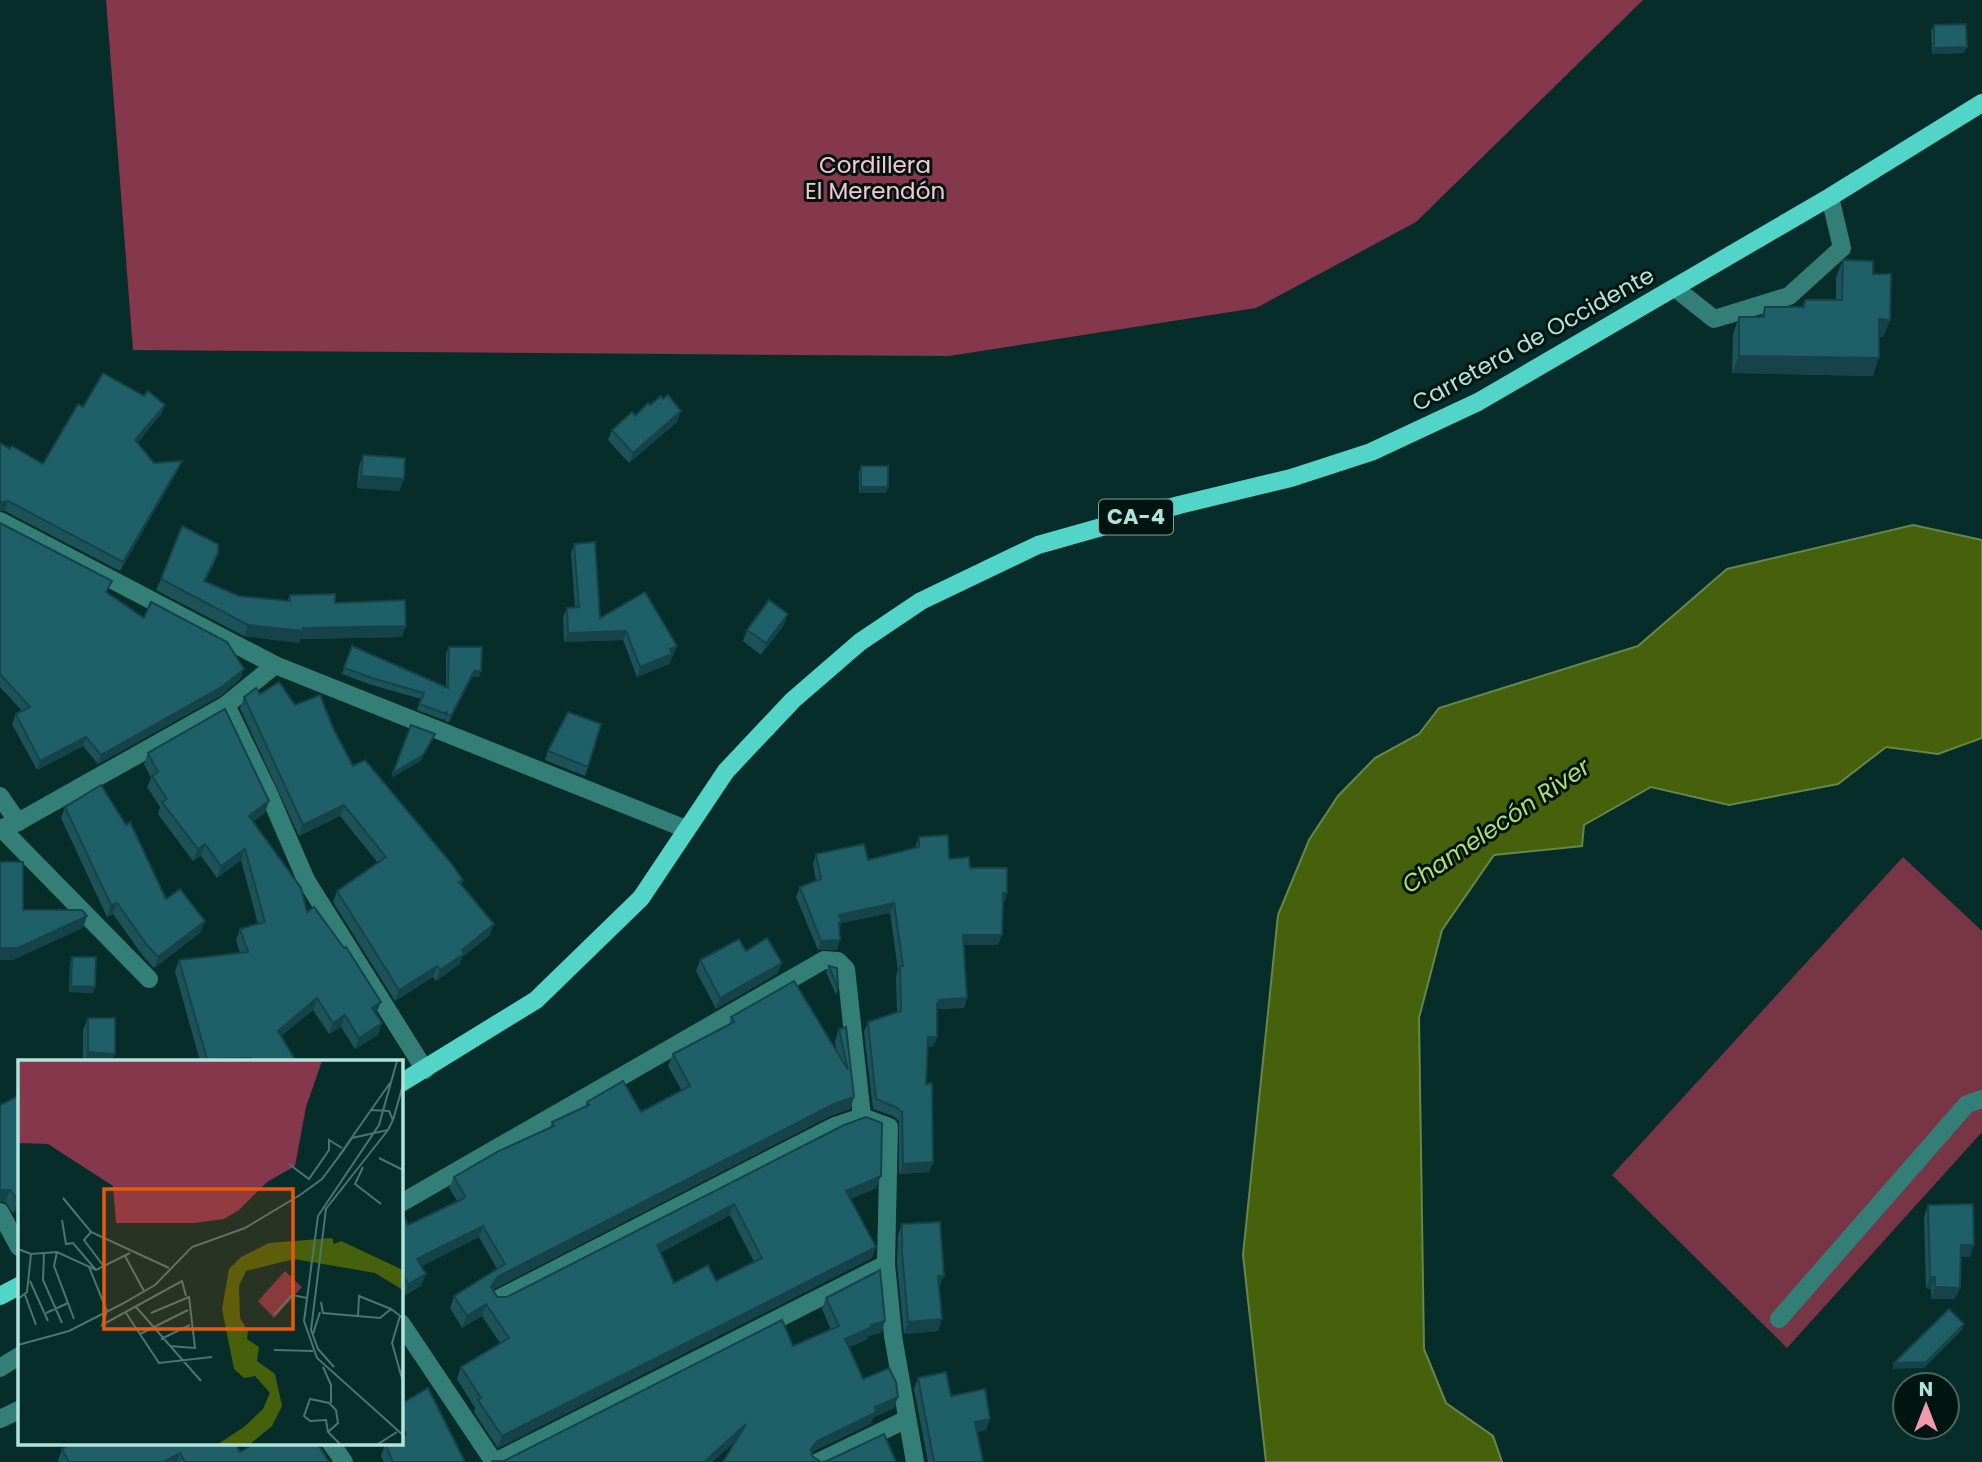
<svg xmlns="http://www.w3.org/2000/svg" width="1982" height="1462" viewBox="0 0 1982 1462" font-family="Poppins,sans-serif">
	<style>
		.green { fill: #773545 }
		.forest { fill: #85374b }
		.water { fill: #47600c; stroke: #66874a; stroke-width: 2 }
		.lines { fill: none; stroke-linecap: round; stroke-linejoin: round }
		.minor { stroke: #337f78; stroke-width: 18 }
		.major { stroke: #52d4c8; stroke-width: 18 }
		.wall { fill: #1b5359; fill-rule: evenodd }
		.shaded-wall { fill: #164349 }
		.building { fill: #1f6068; stroke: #164349; stroke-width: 2; fill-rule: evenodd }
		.labels { text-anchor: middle; stroke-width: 6; stroke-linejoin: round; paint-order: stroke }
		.shield { fill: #001411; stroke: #7ba59f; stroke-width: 2 }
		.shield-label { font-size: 21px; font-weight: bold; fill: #b0e3dc }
		.park-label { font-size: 23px; fill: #f7c7d0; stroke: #001411 }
		.street-label { font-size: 23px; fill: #b0e3dc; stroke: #001411 }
		.water-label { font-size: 24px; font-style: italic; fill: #b5dc74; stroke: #001411 }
		.inset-road { fill: none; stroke: #4a7671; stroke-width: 2 }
		.view { fill: #e8590c; fill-opacity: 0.15; stroke: #e8590c; stroke-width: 3.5 }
		.inset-edge { fill: none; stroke: #b0e3dc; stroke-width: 3.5 }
	</style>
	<rect width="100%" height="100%" fill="#062d29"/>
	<path class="green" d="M1903 857 1982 931V1132L1787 1348 1612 1175Z"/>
	<path class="forest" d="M106 0H1643L1416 222 1256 308 949 356 133 350Z"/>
	<path class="water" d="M1913 525 1982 540V738L1938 754 1886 747 1838 784 1729 805 1651 787 1584 825 1582 846 1494 855 1442 930 1419 1018 1424 1349 1446 1403 1493 1436 1502 1462H1266L1243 1255 1278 915 1309 840 1338 796 1375 758 1419 734 1439 708 1638 646 1727 569Z"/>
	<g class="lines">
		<g class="minor">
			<path d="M1675 288 1714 319 1789 296 1842 248 1830 197"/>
			<path d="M0 521 275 665 686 829"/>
			<path d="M226 705 268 792 306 880 425 1070"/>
			<path d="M0 796 18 822"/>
			<path d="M1 828 149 979"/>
			<path d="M0 829 18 822 226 705 275 665"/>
			<path d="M401 1203 824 960 838 961 846 969 862 1117"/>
			<path d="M0 1212 19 1247"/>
			<path d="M498 1299 835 1126 862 1117 889 1127 886 1264 893 1336 915 1462"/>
			<path d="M1779 1319 1967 1104 1982 1099"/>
			<path d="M401 1323 494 1462"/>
			<path d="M0 1368 19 1356"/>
			<path d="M0 1419 19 1410"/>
			<path d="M331 1443 344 1462"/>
			<path d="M495 1462 886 1264"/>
			<path d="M818 1462 907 1419"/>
		</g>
		<g class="major">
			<path d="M401 1083 536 1000 641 898 726 771 793 700 860 642 921 601 1038 545 1179 505 1291 478 1371 452 1478 402 1830 197 1982 103"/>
			<path d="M0 1296 19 1286"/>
		</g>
	</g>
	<g class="wall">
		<path d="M1934 25 1964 53 1932 54 1931 31Z"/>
		<path d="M1843 260 1873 274 1890 320 1883 337H1879L1873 376 1732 373 1733 334 1739 317H1761L1765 307H1802L1805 300H1836V277Z"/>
		<path d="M144 396 165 405 161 414 137 443 154 463 182 461 178 470 120 571 5 511H0V443L43 464 83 407Z"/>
		<path d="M650 405 677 422 629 463 608 440 612 430Z"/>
		<path d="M363 455 404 479 399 491 357 488 359 467Z"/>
		<path d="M861 466 888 487 886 493H859V471Z"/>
		<path d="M0 523 107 593 144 618 240 679 220 696 98 764 83 746 37 770 12 724 16 714 22 711 0 687Z"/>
		<path d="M574 544 600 618 677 646 669 664 637 677 623 640 564 642 563 617 567 608 575 607 571 553Z"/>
		<path d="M214 564 205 582 239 596 287 601 290 595 335 603 402 637 300 639 299 643 244 636 156 590 161 579Z"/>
		<path d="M784 625 761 655 743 641 747 630Z"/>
		<path d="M352 646 446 687V653L449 647 481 671 479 677H472L449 722 445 721V717L444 720 417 710 421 699 372 685 342 674Z"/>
		<path d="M260 694 295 705 333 728 353 766 463 880 461 885 490 935 462 957 460 964 436 981 433 977 395 1001 333 902 337 891 378 863 340 816 299 836 240 708 244 697Z"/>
		<path d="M548 751 588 767 585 776 545 760Z"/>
		<path d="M148 753 265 813 253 821 307 912 382 1023 378 1035 355 1049 341 1027 329 1034 313 1010 281 1036 296 1061H200L175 972 179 960 240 953 236 940 240 929 258 924 241 860 217 878 201 856 193 861 158 814 160 807 147 787 151 778 144 764Z"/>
		<path d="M65 807 166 899 201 932 154 968 143 956 113 914 107 917 61 818Z"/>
		<path d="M919 837 949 859 970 868 1007 893 1004 902H1003L1002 935 998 945H963L967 998 964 1008 937 1009V1037L934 1046 928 1047 926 1084 933 1162 929 1172 899 1174V1121L893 1116 873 1109 864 1032 868 1022 897 1012 896 976 898 970 890 913 841 923 840 928 837 950H818L796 897 800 887 816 881 813 864 816 854 868 860 915 848Z"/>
		<path d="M746 951 778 973 716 1009 696 971 700 960Z"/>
		<path d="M72 957 95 987 93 993 69 992 70 963Z"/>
		<path d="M829 966 838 989 836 995 826 972Z"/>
		<path d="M731 1017 837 1053 835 1041 839 1029 854 1097 850 1109 830 1116 492 1290 497 1297H507L844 1125 876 1188 851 1199 872 1258 498 1448 474 1412 475 1408 457 1379 461 1367 500 1343 482 1316 462 1328 450 1308 454 1296 497 1269 479 1237 421 1266V1286L404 1296 401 1291V1211L408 1225 457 1201 449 1188 454 1177 550 1127 552 1122 585 1107 587 1102 641 1112 682 1091 668 1066 673 1054 729 1025ZM730 1215 754 1262 716 1281 674 1283 660 1253Z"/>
		<path d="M88 1018 115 1054 112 1061H83V1030Z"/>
		<path d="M19 1093V1210L13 1213 5 1202 16 1097 17 1094Z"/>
		<path d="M1928 1205 1970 1257H1961L1955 1299H1931V1289L1926 1288 1924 1217Z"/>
		<path d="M902 1224 944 1276 939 1287 942 1319 938 1331 904 1334 897 1264 898 1235Z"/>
		<path d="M826 1298 885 1321 881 1333 868 1336V1339L849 1347 863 1379 894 1408 874 1417 870 1424 812 1452V1456L821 1462H896H723L736 1441 712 1462H491L504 1461 793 1346 831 1330 822 1309Z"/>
		<path d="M918 1378 951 1396 986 1430 977 1432 983 1462H928L914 1389Z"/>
		<path d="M401 1404 465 1462H384L381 1456 385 1444 401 1443Z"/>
		<path d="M62 1449 240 1452 329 1462H59L58 1460Z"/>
	</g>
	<g class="shaded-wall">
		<path d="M1967 47 1964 53 1932 54 1934 48Z"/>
		<path d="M1879 319 1890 320 1883 337H1873Z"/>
		<path d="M1739 356 1879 358 1873 376 1732 373Z"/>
		<path d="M165 405 161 414 132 450 135 440Z"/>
		<path d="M681 411 677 422 629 463 633 453Z"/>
		<path d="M182 461 178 470 120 571 123 562Z"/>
		<path d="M361 476 404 479 399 491 357 488Z"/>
		<path d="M861 487H888L886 493H859Z"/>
		<path d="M8 501 5 511H0V502Z"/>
		<path d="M218 553 214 564 199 593 204 581Z"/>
		<path d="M788 614 784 625 761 655 766 643Z"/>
		<path d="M248 625 303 628 406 626 402 637 300 639 299 643 244 636Z"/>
		<path d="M626 631 623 640 564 642 568 633Z"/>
		<path d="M677 646 669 664 637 677 640 667Z"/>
		<path d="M244 669 240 679 220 696 98 764 101 755Z"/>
		<path d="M474 671H481L479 677H472L449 722Z"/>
		<path d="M435 734 421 761 391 778 393 773Z"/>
		<path d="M86 737 83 746 37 770 40 761Z"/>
		<path d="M269 801 265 813 245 827 249 816Z"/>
		<path d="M344 805 340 816 299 836 303 825Z"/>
		<path d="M205 844 201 856 193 861 198 849Z"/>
		<path d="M245 849 241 860 217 878 221 866Z"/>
		<path d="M1003 893H1007L1004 902H999Z"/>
		<path d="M117 903 113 914 107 917 111 905Z"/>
		<path d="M894 903 890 913 841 923 838 931 839 915Z"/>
		<path d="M87 916 83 928 13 960H0V948Z"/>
		<path d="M205 921 201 932 154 968 158 957Z"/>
		<path d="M494 924 490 935 462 957 460 964 436 981 440 970Z"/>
		<path d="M963 935H1002L998 945H959Z"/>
		<path d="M840 940 837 950H818L821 941Z"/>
		<path d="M782 963 778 973 716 1009 720 998Z"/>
		<path d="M437 966 433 977 395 1001 399 990Z"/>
		<path d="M71 986 95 987 93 993 69 992Z"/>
		<path d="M317 998 313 1010 273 1042 278 1031Z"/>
		<path d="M967 998 964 1008 937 1009V1003L939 1000Z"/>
		<path d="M381 1002 376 1014 372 1008Z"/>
		<path d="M345 1015 341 1027 329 1034 333 1023Z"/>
		<path d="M382 1023 378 1035 355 1049 359 1038Z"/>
		<path d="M928 1037H937L934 1046 925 1047Z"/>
		<path d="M88 1052 115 1054 112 1061H84Z"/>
		<path d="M251 1058 249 1061H206L207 1059Z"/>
		<path d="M854 1097 850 1109 830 1116 493 1289 487 1299 491 1287 497 1277 834 1104Z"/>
		<path d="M933 1162 929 1172 899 1174 903 1164Z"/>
		<path d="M881 1176 876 1188 842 1203 846 1191Z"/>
		<path d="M0 1190H10L5 1202H0Z"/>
		<path d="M19 1200V1210L13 1213 18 1201Z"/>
		<path d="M734 1204 730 1215 652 1257 657 1245Z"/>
		<path d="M483 1226 479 1237 413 1271 417 1259Z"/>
		<path d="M1961 1245H1974L1970 1257H1957Z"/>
		<path d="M876 1247 872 1258 498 1448 502 1436Z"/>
		<path d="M426 1274 421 1286 404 1296 408 1284Z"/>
		<path d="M938 1276H944L939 1287Z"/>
		<path d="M1930 1277H1935L1931 1289 1926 1288Z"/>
		<path d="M1935 1287 1960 1288 1955 1299H1931Z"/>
		<path d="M486 1304 482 1316 462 1328 467 1316Z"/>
		<path d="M942 1319 938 1331 904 1334 908 1322Z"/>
		<path d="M885 1321 881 1333 868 1336V1339L841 1350 845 1339 871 1325Z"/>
		<path d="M1964 1324 1962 1330 1924 1368 1892 1369 1894 1363Z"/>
		<path d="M898 1397 894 1408 874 1417 870 1424 812 1452 807 1460 811 1449 817 1441 875 1407Z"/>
		<path d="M990 1419 986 1430 971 1433 975 1422Z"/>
		<path d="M746 1424 742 1436 712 1462H704Z"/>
		<path d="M180 1453 177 1462H163Z"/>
	</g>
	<g class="building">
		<path d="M1966 24 1967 47 1934 48V25Z"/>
		<path d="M1843 260 1873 261V274H1891L1890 320 1879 319V358L1739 356V317H1764L1765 307H1804L1805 300H1842Z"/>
		<path d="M103 373 144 396 148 391 165 405 135 440 154 463 182 461 123 562 8 501 0 502V443L10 449 12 446 43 464 78 404 83 407Z"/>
		<path d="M668 395 681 411 633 453 612 430 632 412 635 416 648 403 650 405 661 396 663 399Z"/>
		<path d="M363 455 405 458 404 479 361 476Z"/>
		<rect x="861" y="466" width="27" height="21"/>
		<path d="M0 523 112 581 106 592 144 618 151 602 227 642 244 669 223 686 101 755 86 737 40 761 16 714 30 707 0 674Z"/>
		<path d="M182 526 218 544V553L204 581 239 596 290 601V595L335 594V603L405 600 406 626 303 628V631L248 625 161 579Z"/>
		<path d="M595 542 600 618 645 592 677 646 670 649 672 654 640 667 626 631 568 633 567 608 579 607 574 544Z"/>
		<path d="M769 600 788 614 766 643 747 630Z"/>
		<path d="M352 646 448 688 449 647H482L481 671H474L451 716 447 715V711L446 714 419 704 424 693 375 679 344 668Z"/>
		<path d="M279 682 295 705 320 695 333 728 353 766 365 760 451 863 463 880 459 882 494 924 462 950 464 954 440 970 437 966 399 990 337 891 386 857 344 805 303 825 244 697 256 688 260 694Z"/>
		<path d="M225 709 269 801 249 816 301 888 307 912 314 907 344 948 346 947 381 1002 372 1008 382 1023 359 1038 345 1015 333 1023 317 998 278 1031 296 1061H252L251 1058 207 1059 179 960 248 952 240 929 265 922 245 849 221 866 205 844 198 849 162 802 167 799 152 776 158 772 148 753Z"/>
		<path d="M568 712 601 724 588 767 548 751Z"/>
		<path d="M411 725 435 734 423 755 393 773Z"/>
		<path d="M101 785 126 825 130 822 166 899 180 889 205 921 158 957 147 945 117 903 111 905 65 807Z"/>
		<path d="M948 835 949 859 969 857 970 868H1007V893H1003L1002 935H963L967 998 939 1000V1003H937V1037H928L926 1084 932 1083 933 1162 903 1164 902 1112 896 1107 876 1099 868 1022 901 1011 900 966H903L894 903 839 915 842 922 839 923 840 940 821 941 800 887 821 879 816 854 864 844 868 860 919 847V837Z"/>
		<path d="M0 862H23V910H82L87 916 18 948H0Z"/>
		<path d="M767 938 782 963 720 998 700 960 739 939 746 951Z"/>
		<path d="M72 957H96L95 987 71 986Z"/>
		<path d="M829 966 837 968 838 989Z"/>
		<path d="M794 981 848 1070 839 1029 846 1027 854 1097 834 1104 497 1277 491 1287 497 1297H507L844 1125 866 1117 882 1123 881 1176 846 1191 876 1247 502 1436 478 1400 481 1398 461 1367 509 1338 486 1304 467 1316 454 1296 505 1264 483 1226 417 1259 426 1274 408 1284 401 1272V1211L408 1225 463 1199 465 1196 454 1177 499 1151 554 1126 552 1122 589 1105 587 1102 623 1081 641 1112 690 1086 673 1054 734 1022 731 1017ZM734 1204 762 1258 716 1281 708 1265 674 1283 657 1245Z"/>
		<path d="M88 1018H115V1054L88 1052Z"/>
		<path d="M19 1093V1200L18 1201 10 1190H0V1105L18 1096 17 1094Z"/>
		<path d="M1973 1204 1974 1245H1961L1960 1288 1935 1287V1277H1930L1928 1205Z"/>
		<path d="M940 1222 944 1276H938L942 1319 908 1322 902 1252V1224Z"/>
		<path d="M880 1270 885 1321 871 1325 872 1327 845 1339 863 1379 889 1368 896 1382 898 1397 875 1407 876 1411 875 1413 817 1441 811 1449 812 1456 821 1462 827 1461 884 1434 896 1462H723L746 1424 704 1462H491L493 1461H504L782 1320 793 1346 839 1326 826 1298Z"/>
		<path d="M1949 1309 1964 1324 1926 1362 1894 1363Z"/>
		<path d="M946 1372 951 1396 985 1389 990 1419 975 1422 983 1462H934L918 1378Z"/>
		<path d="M428 1388 465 1462H393L385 1444 388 1443H401V1436L406 1434 401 1423V1404Z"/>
		<path d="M73 1443H235L240 1452 256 1443H317L329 1462H185L180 1453 163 1462H69L62 1449Z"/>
	</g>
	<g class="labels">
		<rect class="shield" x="1099" y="499.5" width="74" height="35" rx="5"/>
		<g class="shield-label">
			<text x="1136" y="524">CA-4</text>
		</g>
		<g class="park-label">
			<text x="875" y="173">Cordillera<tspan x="875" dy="26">El Merendón</tspan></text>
		</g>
		<g class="street-label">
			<text transform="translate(1533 339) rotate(-29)" y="8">Carretera de Occidente</text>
		</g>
		<g class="water-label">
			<text transform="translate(1496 826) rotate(-34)" y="8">Chamelecón River</text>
		</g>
	</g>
	<g transform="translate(18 1060)">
		<rect width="385" height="385" fill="#062d29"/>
		<path d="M267 211 284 227 256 258 240 241Z" fill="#773545"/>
		<path d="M0 1H304L288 47 277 106 249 122 221 150 206 159 176 163H98L95 126 30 84 0 83Z" fill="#85374b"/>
		<path d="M314 178 316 184 323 181 385 210V230L357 213 276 199 228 211 221 226 222 258 230 271 229 279 241 287 239 301 257 314 264 346 254 366 232 384H200L226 367 245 349 252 333 237 316 226 318 216 309 204 249 211 209 223 197 251 183Z" fill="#47600c"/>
		<path class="inset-road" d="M379 1 361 65 300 156 286 261 299 298 385 375M353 50 372 23M375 60 385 25M361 98 385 110M271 104 291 119 311 90V80L324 88M345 107 337 124 363 144M45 138 73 172 151 208M308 149 293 270 300 289 316 307M307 150 370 70M44 160 48 184 55 183 78 210M73 172 66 180 87 208M0 189 13 194 39 192 78 210 112 193M39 192 36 206 56 259M26 193 25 220 44 263M107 196 126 231M71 207 89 251 84 265 164 221 168 236M12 221 30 261M7 235 18 265M0 239 9 232 13 194M303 242 305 253 362 258 373 249 385 258M118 247 183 321M28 253 50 243M108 253 141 303 194 297M133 253 171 237 177 288 151 286M256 255 274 235 289 238M340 256 341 236 373 249M382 256 374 283 385 322M122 274 170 250M295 274 302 252M143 279 172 265M0 285 51 271 104 244 137 225 174 187 227 168 282 135 304 119 325 91 334 78 370 70 375 60 371 51 353 50 321 96M256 290 295 291M305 307 313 325V343M310 372 308 360 292 361 286 356 292 339 311 343 318 350 320 363 310 372 322 384M360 384 379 372"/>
		<path class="view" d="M86 129H275V269H86Z"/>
		<rect width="385" height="385" class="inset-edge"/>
	</g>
	<g transform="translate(1926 1406)"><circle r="33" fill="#001411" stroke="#466762" stroke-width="2"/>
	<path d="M0-5L12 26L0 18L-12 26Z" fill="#f29aad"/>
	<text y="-10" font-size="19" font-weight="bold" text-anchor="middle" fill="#b0e3dc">N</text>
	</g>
</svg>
